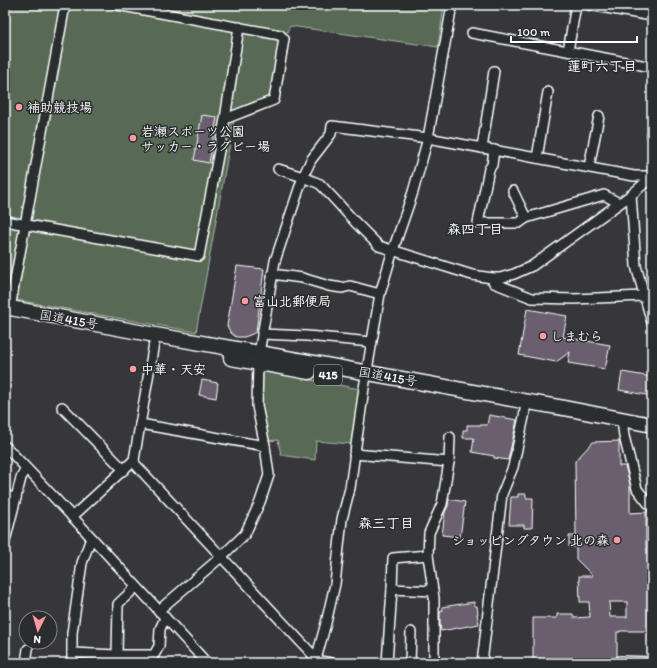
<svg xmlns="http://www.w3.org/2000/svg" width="657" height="668" viewBox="0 0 657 668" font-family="Itim,'Klee One',sans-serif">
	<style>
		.green { fill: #586b56; stroke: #acb5aa }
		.building { fill: #6a5f6e; stroke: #fff; fill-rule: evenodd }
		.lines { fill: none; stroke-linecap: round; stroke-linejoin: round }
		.minor-casing { stroke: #fff; stroke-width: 12 }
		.highway-casing { stroke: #fff; stroke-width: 17 }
		.minor { stroke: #2a2d2e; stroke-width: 9 }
		.highway { stroke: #2a2d2e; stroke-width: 14 }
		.poi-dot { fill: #ff9aa2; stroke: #2a2d2e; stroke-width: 1.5 }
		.labels { text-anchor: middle; stroke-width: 3; stroke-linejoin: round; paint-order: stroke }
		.shield { fill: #2a2d2e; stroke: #bfc0c0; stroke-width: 1 }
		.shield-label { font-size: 12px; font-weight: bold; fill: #fff }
		.poi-label { font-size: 13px; font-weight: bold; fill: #fff; stroke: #2a2d2e; text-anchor: start }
		.street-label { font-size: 13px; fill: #fff; stroke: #2a2d2e }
		.neighbourhood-label { font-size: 14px; font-weight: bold; fill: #fff; stroke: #2a2d2e }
	</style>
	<rect width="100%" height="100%" fill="#37373b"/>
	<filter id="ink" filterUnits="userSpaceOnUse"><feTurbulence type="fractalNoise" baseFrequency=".025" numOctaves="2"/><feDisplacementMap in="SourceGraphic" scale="8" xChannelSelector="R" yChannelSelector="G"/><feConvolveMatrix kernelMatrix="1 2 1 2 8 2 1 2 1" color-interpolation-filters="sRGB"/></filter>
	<g filter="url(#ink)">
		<g class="green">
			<path d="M5 5H444L438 47 290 26 284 39 274 100 235 115 196 332 5 298Z"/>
			<path d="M264 371 360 389 352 444 316 441 315 460 281 455 278 440 268 441C262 419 262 396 262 374Z"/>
		</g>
		<g class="building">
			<path d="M202 115 217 117 209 163 194 160Z"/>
			<path d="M237 266 264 269 256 332 250 335 244 337H236L231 333 227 326Z"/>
			<path d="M527 309 567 316 563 337 610 345 605 369 568 363 570 352 556 362 519 355Z"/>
			<path d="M622 372 652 377V396L619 390Z"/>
			<path d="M202 380 218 383 216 398 199 395Z"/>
			<path d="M489 415 517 420 508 460 494 458V456L472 452 474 438H463V430H467V425H487Z"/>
			<path d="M619 441V466H625L630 484V513L646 512V546H652V631H620V632H617V656L615 658 614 663H533V618H557V614H573L574 618 590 617 589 602H580L579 576H593L576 559V547H569V536H576L575 461 593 442ZM609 602H627V617H610Z"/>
			<path d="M518 494H526V498H533L532 528H524V525H509L511 497H518Z"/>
			<path d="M449 499 465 502 460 537 442 535 445 512 448 506Z"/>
			<path d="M474 602V606H477L478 614H477L479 624 441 631 440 623V612L443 611 442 607Z"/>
		</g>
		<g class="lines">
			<defs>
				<g id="minor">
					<path d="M589 5 652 16"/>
					<path d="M472 33 652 67"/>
					<path d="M568 51 576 5"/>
					<path d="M225 119 239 27"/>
					<path d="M652 134V136"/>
					<path d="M482 148 494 71"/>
					<path d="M494 150 492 165 489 169 478 223H519L526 218 513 191"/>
					<path d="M537 158 548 92"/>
					<path d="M589 167 599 116"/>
					<path d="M278 169 303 177 311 160 331 134 332 126 428 138 634 176H652"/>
					<path d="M631 195 636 266 652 323"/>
					<path d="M526 218 604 195 619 203"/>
					<path d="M5 221 199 256 225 119 274 100 284 39 280 35 117 5"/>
					<path d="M272 274 302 278 329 286 342 288 350 286 380 294"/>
					<path d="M492 278 494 283 532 298 574 299 644 296 652 293"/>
					<path d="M10 308 65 5"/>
					<path d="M262 334 307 336 371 342"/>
					<path d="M154 343 134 460 135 464 313 655 315 660"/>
					<path d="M62 407 124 470"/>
					<path d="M622 419 624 436 637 489 652 508"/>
					<path d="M140 424 265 446"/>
					<path d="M5 446C74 517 140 590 207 663"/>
					<path d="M354 454 449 462"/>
					<path d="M5 496 16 498"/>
					<path d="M72 517 134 460"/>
					<path d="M5 541 21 478 26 468"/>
					<path d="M428 555 429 533 442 504 449 462 450 437"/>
					<path d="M136 587 118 604 117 655H154L159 646 160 629 165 618"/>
					<path d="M392 589 393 558 428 555 433 591"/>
					<path d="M158 611 221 557 245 534 260 502 269 475 265 446 257 406 258 362 259 353 275 261 303 177 320 184 336 201 356 223 379 246 472 275 492 278H500L514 274 532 266 631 195 652 177"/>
					<path d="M72 653 117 655"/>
					<path d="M315 660 331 663"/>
					<path d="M620 661 652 662"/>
					<path d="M26 663 28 649"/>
					<path d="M72 663V633L82 563 91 538"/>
					<path d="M315 663 326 623 335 584 342 519 350 488 364 388 380 294 393 250 413 192 428 138 452 5"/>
					<path d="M387 663 392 589 433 591 434 598V663"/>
					<path d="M410 663 411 632"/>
					<path d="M482 663 502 494 513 467 524 417 526 402"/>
				</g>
				<g id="highway">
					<path d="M5 307 155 335 259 353 517 400 564 408 652 425"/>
					<path d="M231 358 309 372"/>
				</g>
			</defs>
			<use href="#minor" class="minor-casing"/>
			<use href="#highway" class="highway-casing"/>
			<use href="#minor" class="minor"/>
			<use href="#highway" class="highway"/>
		</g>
	</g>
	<g class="poi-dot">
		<circle cx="19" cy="107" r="4"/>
		<circle cx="133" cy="138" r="4"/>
		<circle cx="245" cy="301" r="4"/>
		<circle cx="543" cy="336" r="4"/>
		<circle cx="133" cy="369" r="4"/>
		<circle cx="617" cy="540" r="4"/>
	</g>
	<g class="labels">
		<rect class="shield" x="314" y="365" width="28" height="20" rx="3"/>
		<g class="shield-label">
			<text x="328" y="379">415</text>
		</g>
		<g class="poi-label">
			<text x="27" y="112">補助競技場</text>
			<text x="141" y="136">岩瀬スポーツ公園<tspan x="141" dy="15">サッカー・ラグビー場</tspan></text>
			<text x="253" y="306">富山北郵便局</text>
			<text x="551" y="341">しまむら</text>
			<text x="141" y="374">中華・天安</text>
			<text x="609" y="545" text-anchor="end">ショッピングタウン 北の森</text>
		</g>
		<g class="street-label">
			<text transform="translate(69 319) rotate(10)" y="5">国道415号</text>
			<text transform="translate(388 376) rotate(10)" y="5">国道415号</text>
		</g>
		<g class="neighbourhood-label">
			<text x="602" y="71">蓮町六丁目</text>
			<text x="475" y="234">森四丁目</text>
			<text x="386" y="528">森三丁目</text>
		</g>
	</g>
	<rect width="657" height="668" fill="none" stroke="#2a2d2e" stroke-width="20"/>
	<rect x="10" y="10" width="637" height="648" fill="none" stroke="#fff" stroke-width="1.5" filter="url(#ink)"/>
	<g transform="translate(38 630) rotate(185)"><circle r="19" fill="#2a2d2e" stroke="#7f8182"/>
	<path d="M0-3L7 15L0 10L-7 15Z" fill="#ff9aa2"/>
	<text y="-6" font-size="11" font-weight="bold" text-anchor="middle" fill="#ffffff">N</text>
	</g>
	<path d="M511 36v6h126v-6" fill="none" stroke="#ffffff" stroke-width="2"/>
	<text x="517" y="36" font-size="12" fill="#ffffff" stroke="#2a2d2e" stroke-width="3" paint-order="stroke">100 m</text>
</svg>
